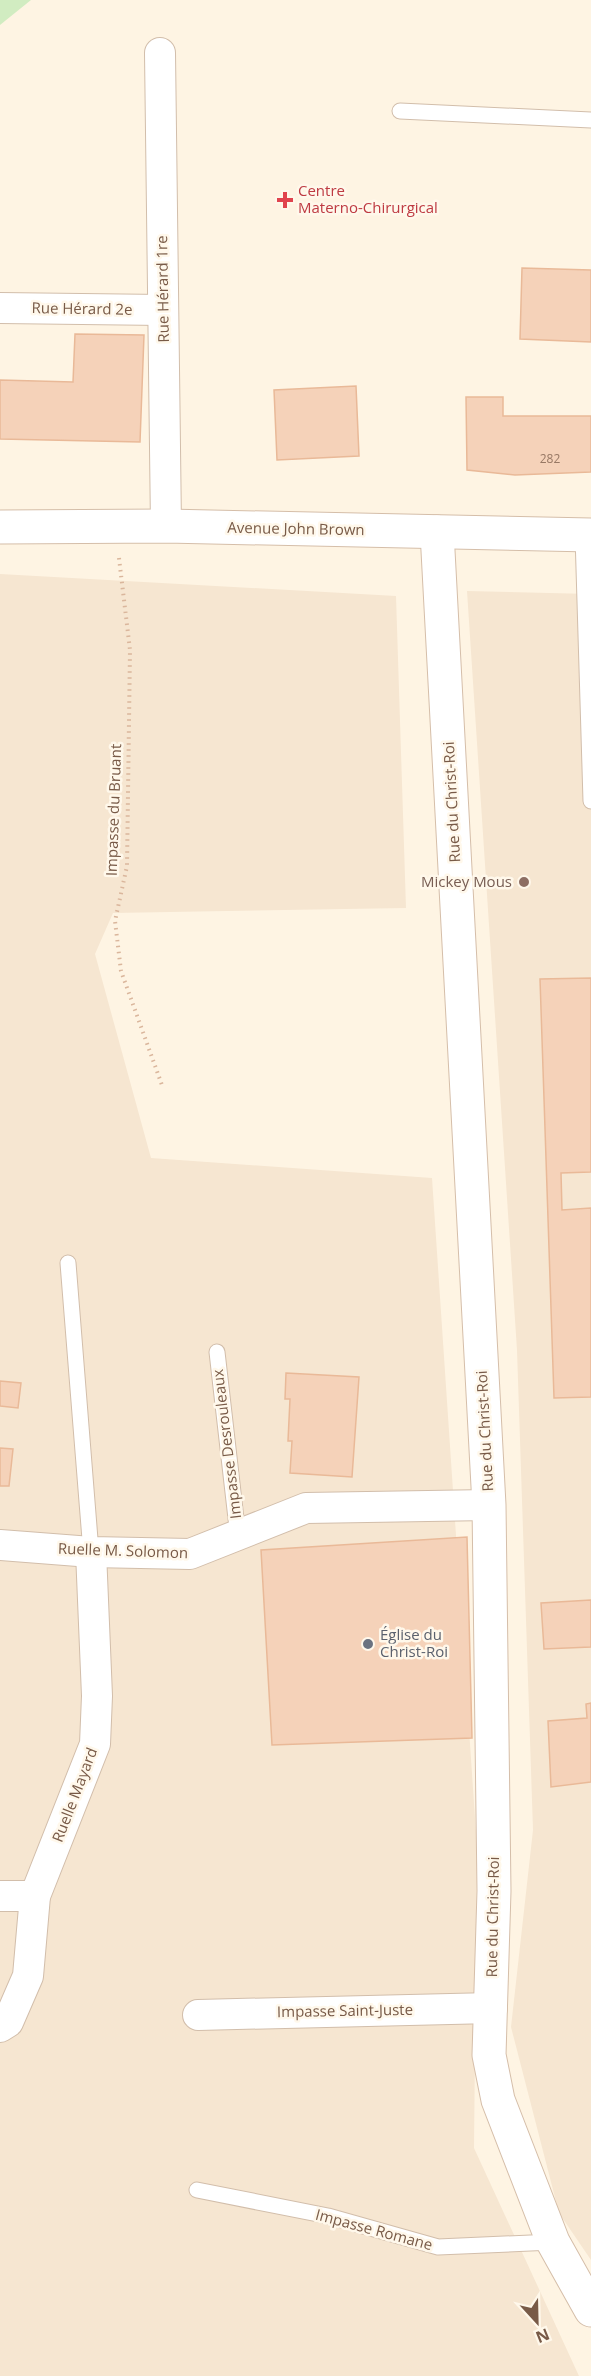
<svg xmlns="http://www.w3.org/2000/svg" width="591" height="2376" viewBox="0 0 591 2376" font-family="'Open Sans',sans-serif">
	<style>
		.residential { fill: #f6e6d1 }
		.green { fill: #d1ecc1 }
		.building { fill: #f5d2b9; stroke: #e9b998; stroke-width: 1.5 }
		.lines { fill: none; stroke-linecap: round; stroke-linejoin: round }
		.lane-casing { stroke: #d2beab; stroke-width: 17 }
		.street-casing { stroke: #d2beab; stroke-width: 32 }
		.secondary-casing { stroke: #d5bea9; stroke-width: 35 }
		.path { stroke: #dab69c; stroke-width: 4; stroke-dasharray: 1.5 4.5; stroke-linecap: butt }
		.lane { stroke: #fff; stroke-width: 15 }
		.street { stroke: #fff; stroke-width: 30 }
		.secondary { stroke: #fff; stroke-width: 33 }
		.health-dot { fill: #e0444e; stroke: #fff8eb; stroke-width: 2 }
		.education-dot { fill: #8d6e63; stroke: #fff8eb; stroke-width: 2 }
		.worship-dot { fill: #6b7280; stroke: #fff8eb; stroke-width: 2 }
		.labels { text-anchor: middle; stroke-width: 5; stroke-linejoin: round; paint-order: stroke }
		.number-label { font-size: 12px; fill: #977864 }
		.health-label { font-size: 15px; fill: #be3a42; stroke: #fff8eb; text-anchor: start }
		.street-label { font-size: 15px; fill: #785a47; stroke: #fff8eb }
		.education-label { font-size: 15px; fill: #785e54; stroke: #fff8eb; text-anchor: end }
		.worship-label { font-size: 15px; fill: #5b616d; stroke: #fff8eb; text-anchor: start }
	</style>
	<rect width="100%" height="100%" fill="#fef4e3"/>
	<g class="residential">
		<path d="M0 574 396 596 406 908 113 913 95 954 151 1158 432 1178 477 1848 474 2148 579 2376H0Z"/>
		<path d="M467 591 591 594V2260L559 2213 511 2027 533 1830 517 1350Z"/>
	</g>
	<path class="green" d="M0 0H31L0 25Z"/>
	<g class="building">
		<path d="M522 268 591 270V342L520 339Z"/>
		<path d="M75 334 144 335 140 442 0 439V380L73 382Z"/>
		<path d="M356 386 359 456 277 460 274 390Z"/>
		<path d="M466 397H503V416H591V472L515 475 467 470Z"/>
		<path d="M591 978V1172L561 1173 562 1210 591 1208V1397L554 1398 540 979Z"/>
		<path d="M286 1373 359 1377 352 1477 290 1473 292 1441H288L290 1399H285Z"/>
		<path d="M0 1381 21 1383 18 1408 0 1406Z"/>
		<path d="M0 1448 13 1449 9 1486H0Z"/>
		<path d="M467 1537 472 1738 272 1745 261 1550Z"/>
		<path d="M591 1600V1647L544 1649 541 1603Z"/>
		<path d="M591 1703V1782L551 1787 548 1721 587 1718 586 1704Z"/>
	</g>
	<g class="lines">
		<defs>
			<g id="lane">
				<path d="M400 111 591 120"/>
				<path d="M583 535 591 801"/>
				<path d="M68 1263 91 1552"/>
				<path d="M217 1352 238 1536"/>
				<path d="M197 2190 328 2216 438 2247 553 2242"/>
			</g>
			<g id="street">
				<path d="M160 53 166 526"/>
				<path d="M0 308 163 310"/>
				<path d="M0 1545 91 1552 190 1554 306 1508 489 1505"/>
				<path d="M0 1896H35"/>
				<path d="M198 2015 492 2008"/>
				<path d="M0 2027 8 2022 28 1976 35 1896 95 1744 97 1696 91 1552"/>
			</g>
			<g id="secondary">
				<path d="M0 527 166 526 591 535"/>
				<path d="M437 532 489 1505 494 1891 489 2055 498 2100 553 2242 591 2310"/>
			</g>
		</defs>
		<use href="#lane" class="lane-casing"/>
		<use href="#street" class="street-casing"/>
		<use href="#secondary" class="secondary-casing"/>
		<path class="path" d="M119 558 130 650 127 866 115 921 121 971 163 1088"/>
		<use href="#lane" class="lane"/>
		<use href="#street" class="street"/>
		<use href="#secondary" class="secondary"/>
	</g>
	<path class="health-dot" d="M282 191h6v6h6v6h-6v6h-6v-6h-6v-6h6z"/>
	<circle class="education-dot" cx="524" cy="882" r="6"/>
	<circle class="worship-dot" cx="368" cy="1644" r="6"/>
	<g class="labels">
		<g class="number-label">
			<text x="550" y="463">282</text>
		</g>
		<g class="health-label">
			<text x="298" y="196">Centre<tspan x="298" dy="17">Materno-Chirurgical</tspan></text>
		</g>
		<g class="street-label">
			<text transform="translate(163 289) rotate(-91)" y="5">Rue Hérard 1re</text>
			<text transform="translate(82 309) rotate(1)" y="5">Rue Hérard 2e</text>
			<text transform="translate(296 529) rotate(1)" y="5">Avenue John Brown</text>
			<text transform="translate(452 802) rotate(-93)" y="5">Rue du Christ-Roi</text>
			<text transform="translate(114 810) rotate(-88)" y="5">Impasse du Bruant</text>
			<text transform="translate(485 1431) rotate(-93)" y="5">Rue du Christ-Roi</text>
			<text transform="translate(227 1444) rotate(-97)" y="5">Impasse Desrouleaux</text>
			<text transform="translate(123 1551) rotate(2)" y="5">Ruelle M. Solomon</text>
			<text transform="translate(75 1795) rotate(-69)" y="5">Ruelle Mayard</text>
			<text transform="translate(493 1917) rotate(-89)" y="5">Rue du Christ-Roi</text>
			<text transform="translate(345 2011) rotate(-1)" y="5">Impasse Saint-Juste</text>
			<text transform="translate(374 2230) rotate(15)" y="5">Impasse Romane</text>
		</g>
		<g class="education-label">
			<text x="512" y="887">Mickey Mous</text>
		</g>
		<g class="worship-label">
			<text x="380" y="1640">Église du<tspan x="380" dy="17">Christ-Roi</tspan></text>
		</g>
	</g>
	<g transform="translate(537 2322) rotate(158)" stroke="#fff8eb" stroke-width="4.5" paint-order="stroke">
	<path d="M0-4.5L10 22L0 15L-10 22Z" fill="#785a47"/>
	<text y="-9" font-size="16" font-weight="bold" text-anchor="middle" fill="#785a47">N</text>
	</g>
</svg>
